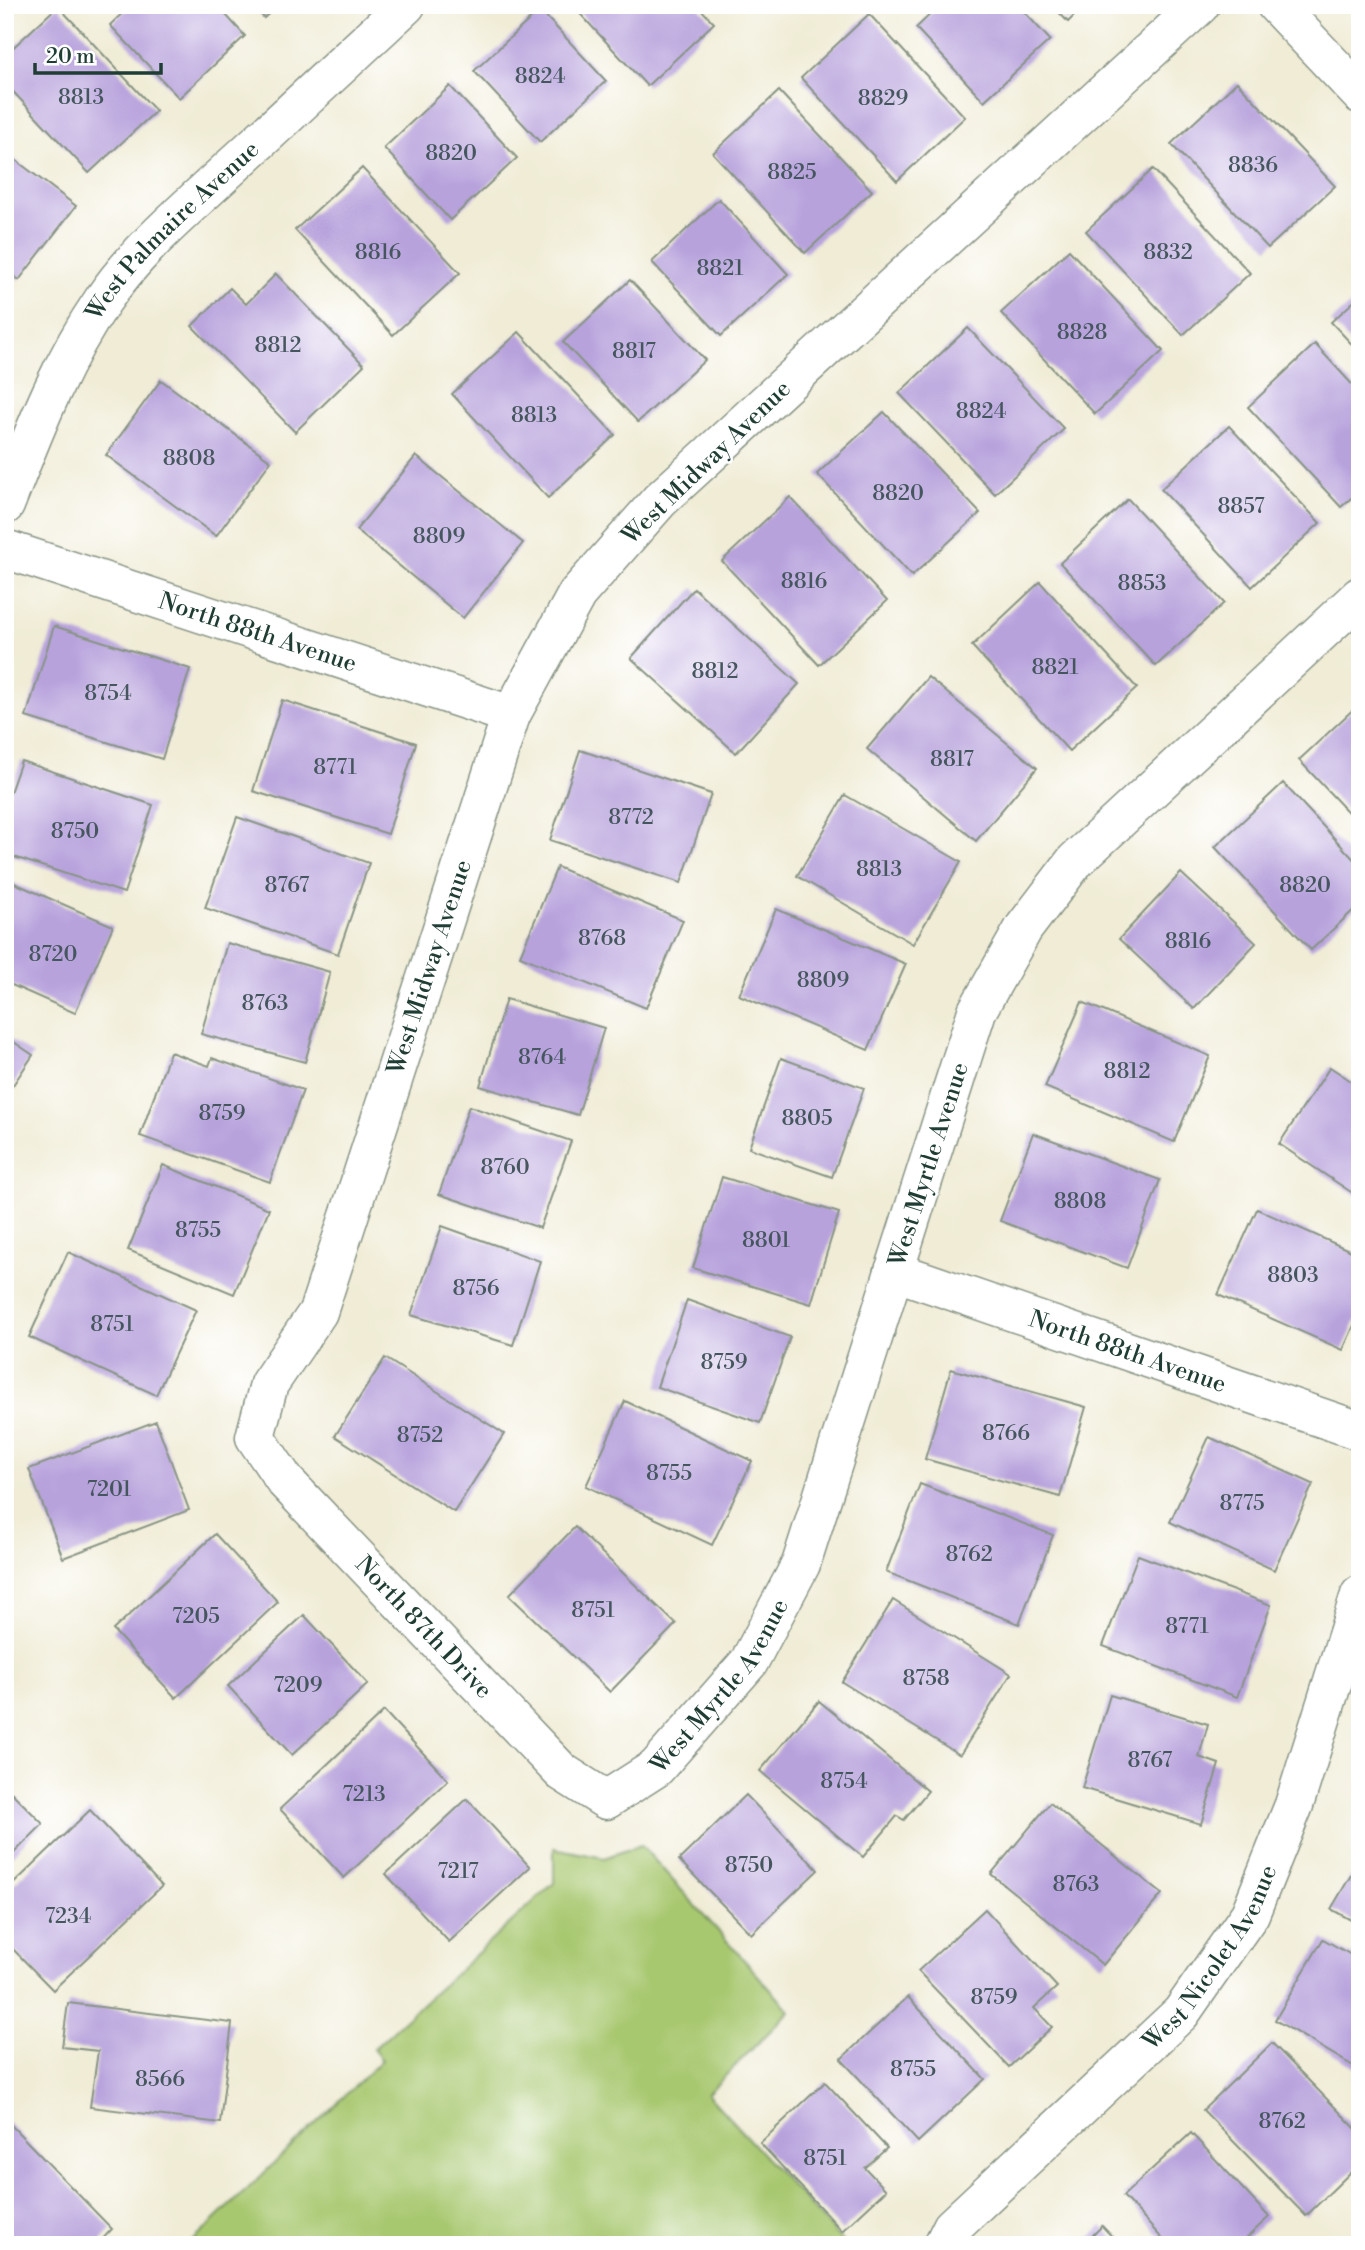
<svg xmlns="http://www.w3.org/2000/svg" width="1365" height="2250" viewBox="0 0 1365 2250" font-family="'Libre Bodoni',serif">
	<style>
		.green { fill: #a8c870; stroke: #648252; stroke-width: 2 }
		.building { fill: #b7a2dc }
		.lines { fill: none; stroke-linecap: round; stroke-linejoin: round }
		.minor-casing { stroke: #889485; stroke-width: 41 }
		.minor { stroke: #fff; stroke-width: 38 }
		.labels { text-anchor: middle; stroke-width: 5; stroke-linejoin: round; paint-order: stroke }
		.number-label { font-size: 21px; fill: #45565e }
		.street-label { font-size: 24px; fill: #1f3d34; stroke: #fff }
	</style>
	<rect width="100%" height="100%" fill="#fff"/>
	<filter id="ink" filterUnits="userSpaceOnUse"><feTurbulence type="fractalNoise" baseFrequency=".0143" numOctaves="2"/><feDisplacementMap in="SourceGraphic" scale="14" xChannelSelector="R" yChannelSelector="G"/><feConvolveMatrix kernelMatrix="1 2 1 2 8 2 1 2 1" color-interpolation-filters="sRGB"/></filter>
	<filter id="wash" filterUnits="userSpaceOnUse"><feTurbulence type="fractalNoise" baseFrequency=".00686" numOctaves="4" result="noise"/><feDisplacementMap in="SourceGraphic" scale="28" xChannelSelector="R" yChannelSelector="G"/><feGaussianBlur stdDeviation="1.57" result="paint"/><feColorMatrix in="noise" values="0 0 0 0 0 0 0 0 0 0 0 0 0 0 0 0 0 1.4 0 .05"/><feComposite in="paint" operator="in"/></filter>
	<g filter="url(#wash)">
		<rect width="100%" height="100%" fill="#f0ecd6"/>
		<path class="green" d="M641 1845 790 2011 707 2094 846 2245H189L382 2060 373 2049 554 1883V1848L604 1858Z"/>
		<g id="blocks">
			<g class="building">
				<path d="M131 5H217L245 36 179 98 110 25Z"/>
				<path d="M252 5H278L264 18Z"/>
				<path d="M572 5H697L714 23 647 86Z"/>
				<path d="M940 5H1018L1050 40 984 101 916 28Z"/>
				<path d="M1052 5H1085L1068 22Z"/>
				<path d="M58 6 156 111 89 173 5 83V55Z"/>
				<path d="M540 10 606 81 540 142 474 71Z"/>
				<path d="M869 14 965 117 897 181 801 78Z"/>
				<path d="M1237 82 1335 186 1268 248 1171 144Z"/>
				<path d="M450 86 517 158 450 220 384 148Z"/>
				<path d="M779 91 872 191 805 253 713 153Z"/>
				<path d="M5 152 76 206 19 280 5 269Z"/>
				<path d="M362 168 460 273 393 335 295 230Z"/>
				<path d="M1153 169 1250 273 1183 335 1086 231Z"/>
				<path d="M719 199 788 274 721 336 652 262Z"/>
				<path d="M1069 250 1163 351 1095 414 1001 313Z"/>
				<path d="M276 274 364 365 295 432 192 326 230 288 246 304Z"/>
				<path d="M630 280 705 360 638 422 563 342Z"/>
				<path d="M1360 296V353L1331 322Z"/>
				<path d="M968 328 1064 429 995 494 899 393Z"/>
				<path d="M519 332 615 435 548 498 452 394Z"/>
				<path d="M1315 344 1360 393V490L1341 507 1248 407Z"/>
				<path d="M161 380 271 461 216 536 106 455Z"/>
				<path d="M884 412 980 513 912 576 817 474Z"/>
				<path d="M1229 426 1320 523 1252 587 1161 489Z"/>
				<path d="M416 456 523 543 463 618 356 530Z"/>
				<path d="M790 497 887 601 819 665 722 561Z"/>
				<path d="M1128 499 1224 603 1156 666 1060 563Z"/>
				<path d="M1040 582 1137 688 1069 751 972 646Z"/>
				<path d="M694 588 799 684 736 753 631 658Z"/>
				<path d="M54 626 190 669 162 759 26 717Z"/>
				<path d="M928 677 1037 768 976 841 867 749Z"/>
				<path d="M282 700 416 743 388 834 253 791Z"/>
				<path d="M1360 703V825L1299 760Z"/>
				<path d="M580 750 711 794 681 883 550 840Z"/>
				<path d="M21 761 153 805 124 893 5 854V807Z"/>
				<path d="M1283 783 1360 866V904L1311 950 1215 847Z"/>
				<path d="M845 795 961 862 913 944 797 876Z"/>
				<path d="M237 817 369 863 338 954 205 908Z"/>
				<path d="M557 867 683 920 646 1008 520 956Z"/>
				<path d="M1181 873 1256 943 1194 1009 1119 939Z"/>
				<path d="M5 879 113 926 75 1013 5 982Z"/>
				<path d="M776 909 906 964 868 1050 739 995Z"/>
				<path d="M227 943 330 972 305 1062 201 1034Z"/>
				<path d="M506 999 604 1028 578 1115 480 1086Z"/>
				<path d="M1082 1002 1210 1056 1174 1142 1045 1087Z"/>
				<path d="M5 1036 33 1055 5 1097Z"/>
				<path d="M170 1052 209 1066 212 1058 303 1090 270 1182 140 1136Z"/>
				<path d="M781 1058 864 1088 832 1177 749 1148Z"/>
				<path d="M1330 1067 1360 1087V1198L1279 1144Z"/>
				<path d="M469 1106 571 1141 540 1228 439 1194Z"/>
				<path d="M1033 1133 1160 1180 1127 1268 1000 1221Z"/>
				<path d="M163 1165 269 1209 234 1294 128 1250Z"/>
				<path d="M722 1177 839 1213 811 1304 693 1268Z"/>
				<path d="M1257 1209 1360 1255V1312L1343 1350 1218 1295Z"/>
				<path d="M442 1226 540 1261 513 1345 411 1315Z"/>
				<path d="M68 1252 196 1310 156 1395 29 1337Z"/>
				<path d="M687 1300 790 1337 760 1423 657 1387Z"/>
				<path d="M385 1358 504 1434 454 1512 335 1436Z"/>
				<path d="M951 1369 1086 1407 1060 1497 925 1459Z"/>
				<path d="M625 1401 752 1461 712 1545 586 1486Z"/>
				<path d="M156 1421 189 1510 63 1558 29 1469Z"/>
				<path d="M1209 1437 1313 1484 1274 1570 1170 1522Z"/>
				<path d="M920 1484 1053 1535 1019 1624 886 1572Z"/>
				<path d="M575 1527 676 1624 610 1692 509 1595Z"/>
				<path d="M215 1534 278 1602 176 1698 113 1630Z"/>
				<path d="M1138 1555 1271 1605 1237 1697 1103 1646Z"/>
				<path d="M893 1600 1011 1674 960 1755 842 1682Z"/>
				<path d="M304 1615 368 1684 292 1755 228 1686Z"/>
				<path d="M1110 1695 1208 1724 1199 1757 1219 1764 1201 1824 1082 1788Z"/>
				<path d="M819 1701 928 1791 904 1820 897 1816 863 1857 760 1771Z"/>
				<path d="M384 1711 448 1780 344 1878 280 1809Z"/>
				<path d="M5 1786 43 1824 5 1862Z"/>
				<path d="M746 1795 818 1870 751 1934 679 1860Z"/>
				<path d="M467 1799 530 1867 449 1942 386 1874Z"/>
				<path d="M1050 1803 1162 1894 1103 1965 991 1874Z"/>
				<path d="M90 1810 162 1886 53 1990 5 1941V1892Z"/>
				<path d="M1360 1860V1925L1331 1909Z"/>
				<path d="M985 1909 1057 1987 1034 2008 1052 2027 1009 2067 918 1971Z"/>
				<path d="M1323 1939 1360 1960V2070L1275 2020Z"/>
				<path d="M908 1997 985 2079 918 2142 841 2059Z"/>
				<path d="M68 2003 232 2023 220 2123 90 2107 98 2051 62 2047Z"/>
				<path d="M1272 2043 1360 2133V2163L1306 2216 1203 2110Z"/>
				<path d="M825 2082 887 2148 865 2168 886 2190 842 2231 760 2143Z"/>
				<path d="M5 2119 112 2229 97 2245H5Z"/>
				<path d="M1191 2133 1269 2217 1239 2245H1168L1123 2196Z"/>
				<path d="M1102 2226 1120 2245H1083Z"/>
			</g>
		</g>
	</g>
	<g filter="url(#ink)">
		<use href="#blocks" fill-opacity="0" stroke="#889485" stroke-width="2"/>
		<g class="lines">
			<defs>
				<g id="minor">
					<path id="s1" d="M1200 5 660 500 577 594 511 715 318 1312 269 1384 255 1437 285 1481 562 1772 606 1800 656 1768 749 1662 801 1564 977 1011 1024 928 1075 861 1360 596"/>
					<path d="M1276 5 1360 94"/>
					<path id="s2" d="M5 505C33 434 59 364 103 300 136 251 184 211 227 171 287 116 347 60 406 5"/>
					<path id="s3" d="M5 549 511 715"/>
					<path id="s4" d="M894 1271 1360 1431"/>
					<path id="s5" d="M943 2245 952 2227 1181 2013 1250 1914 1294 1805 1360 1595"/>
				</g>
			</defs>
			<use href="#minor" class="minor-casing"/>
			<use href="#minor" class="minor"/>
		</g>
	</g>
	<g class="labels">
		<g class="number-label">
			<text x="540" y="83">8824</text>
			<text x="81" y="104">8813</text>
			<text x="883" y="105">8829</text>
			<text x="451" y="160">8820</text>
			<text x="1253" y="172">8836</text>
			<text x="792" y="179">8825</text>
			<text x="378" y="259">8816</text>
			<text x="1168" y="259">8832</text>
			<text x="720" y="275">8821</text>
			<text x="1082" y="339">8828</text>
			<text x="278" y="352">8812</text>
			<text x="634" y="358">8817</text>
			<text x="981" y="418">8824</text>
			<text x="534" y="422">8813</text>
			<text x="189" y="465">8808</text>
			<text x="898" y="500">8820</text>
			<text x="1241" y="513">8857</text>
			<text x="439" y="543">8809</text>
			<text x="804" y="588">8816</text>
			<text x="1142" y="590">8853</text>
			<text x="1055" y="674">8821</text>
			<text x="715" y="678">8812</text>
			<text x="108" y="700">8754</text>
			<text x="952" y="766">8817</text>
			<text x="335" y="774">8771</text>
			<text x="631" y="824">8772</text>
			<text x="75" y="838">8750</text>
			<text x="879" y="876">8813</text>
			<text x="287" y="892">8767</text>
			<text x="1305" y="892">8820</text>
			<text x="602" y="945">8768</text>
			<text x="1188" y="948">8816</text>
			<text x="53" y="961">8720</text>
			<text x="823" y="987">8809</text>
			<text x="265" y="1010">8763</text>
			<text x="542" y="1064">8764</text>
			<text x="1127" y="1078">8812</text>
			<text x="222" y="1120">8759</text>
			<text x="807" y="1125">8805</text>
			<text x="505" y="1174">8760</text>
			<text x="1080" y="1208">8808</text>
			<text x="198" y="1237">8755</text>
			<text x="766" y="1247">8801</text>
			<text x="1293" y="1282">8803</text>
			<text x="476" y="1295">8756</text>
			<text x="112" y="1331">8751</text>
			<text x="724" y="1369">8759</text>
			<text x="1006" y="1440">8766</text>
			<text x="420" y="1442">8752</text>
			<text x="669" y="1480">8755</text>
			<text x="109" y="1496">7201</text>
			<text x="1242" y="1510">8775</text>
			<text x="969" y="1561">8762</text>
			<text x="593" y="1617">8751</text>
			<text x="196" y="1623">7205</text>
			<text x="1187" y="1633">8771</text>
			<text x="926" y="1685">8758</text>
			<text x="298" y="1692">7209</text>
			<text x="1150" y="1767">8767</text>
			<text x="844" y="1788">8754</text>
			<text x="364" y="1801">7213</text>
			<text x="749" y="1872">8750</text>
			<text x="458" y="1878">7217</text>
			<text x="1076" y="1891">8763</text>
			<text x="68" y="1923">7234</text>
			<text x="994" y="2004">8759</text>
			<text x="913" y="2076">8755</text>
			<text x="160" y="2086">8566</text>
			<text x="1282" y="2128">8762</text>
			<text x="825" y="2165">8751</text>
		</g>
		<g class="street-label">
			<text dy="8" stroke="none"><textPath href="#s2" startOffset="326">West Palmaire Avenue</textPath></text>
			<text transform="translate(706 462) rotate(-44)" y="8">West Midway Avenue</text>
			<text dy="8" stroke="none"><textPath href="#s3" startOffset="266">North 88th Avenue</textPath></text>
			<text transform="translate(429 967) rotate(-72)" y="8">West Midway Avenue</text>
			<text dy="8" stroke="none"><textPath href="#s1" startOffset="3003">West Myrtle Avenue</textPath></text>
			<text dy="8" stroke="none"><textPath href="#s4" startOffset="247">North 88th Avenue</textPath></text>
			<text dy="8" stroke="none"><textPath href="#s1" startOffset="2020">North 87th Drive</textPath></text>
			<text dy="8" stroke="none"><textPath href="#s1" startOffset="2436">West Myrtle Avenue</textPath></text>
			<text dy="8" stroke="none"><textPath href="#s5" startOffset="396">West Nicolet Avenue</textPath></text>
		</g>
	</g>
	<rect width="1365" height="2250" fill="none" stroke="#fff" stroke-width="28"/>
	<path d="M35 63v10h126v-10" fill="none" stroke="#1f3d34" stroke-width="3.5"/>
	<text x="46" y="63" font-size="21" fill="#1f3d34" stroke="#ffffff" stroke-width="5" paint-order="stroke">20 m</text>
</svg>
